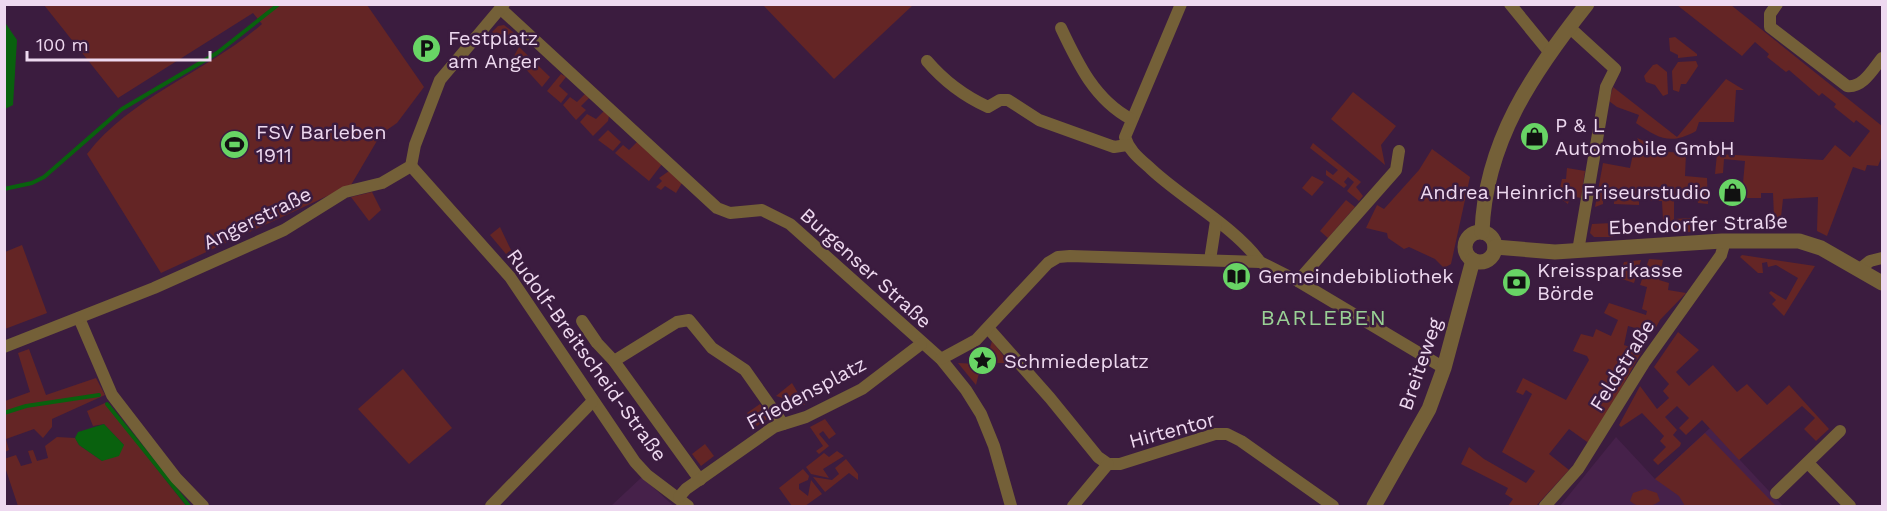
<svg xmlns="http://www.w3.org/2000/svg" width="1887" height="511" viewBox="0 0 1887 511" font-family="'Work Sans',sans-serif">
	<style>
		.built { fill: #46214a }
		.green { fill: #642525 }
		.water { fill: #09610e }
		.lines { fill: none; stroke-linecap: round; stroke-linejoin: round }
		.stream { stroke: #09610e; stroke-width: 4 }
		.minor { stroke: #746038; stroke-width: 12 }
		.tertiary { stroke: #746038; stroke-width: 15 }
		.labels { text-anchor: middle; stroke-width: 5; stroke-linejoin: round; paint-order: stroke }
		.poi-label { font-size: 20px; fill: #eed9f0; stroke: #3b1c3f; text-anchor: start }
		.street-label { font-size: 20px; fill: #eed9f0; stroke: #3b1c3f }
		.quarter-label { font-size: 22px; letter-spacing: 1.5px; fill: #99d095; stroke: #3b1c3f }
	</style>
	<rect width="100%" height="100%" fill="#3b1c3f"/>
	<g class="built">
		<path d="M1710 428 1783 506H1560L1616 437 1655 479Z"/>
		<path d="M642 477 668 501 674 506H611Z"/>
	</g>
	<g class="green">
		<path d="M44 5H367L424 87 397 123 381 134 351 185 161 273 87 154C132 96 207 72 262 24L253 13 118 98Z"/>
		<path d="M763 5H913L834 79Z"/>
		<path d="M1677 5H1731L1882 126V156L1878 166 1867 165 1865 171 1853 167 1827 236 1817 231 1818 197 1783 199 1781 217H1774L1773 193H1761V198H1747L1742 194 1745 161 1724 159 1723 173 1715 174 1717 154 1823 160 1835 145 1850 157 1870 131 1856 120 1854 123 1834 107 1836 104 1822 93 1819 96 1789 70 1786 72 1767 57 1769 54 1755 42 1742 56Z"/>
		<path d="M504 25 522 39 518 44 508 35 501 41 492 32 498 26Z"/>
		<path d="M1675 37 1697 54V56L1678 58V55L1670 51 1669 38Z"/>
		<path d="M519 47 550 77 542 87 514 56Z"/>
		<path d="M1696 61 1698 66 1686 84H1681L1679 92 1673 90 1672 71 1678 62Z"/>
		<path d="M1657 64 1667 72 1668 94 1663 96 1655 85 1646 82 1644 76 1653 65Z"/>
		<path d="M561 74 566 77 559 86 568 94 561 103 547 91Z"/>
		<path d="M1726 79 1744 90H1736L1734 122H1699L1696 131C1671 145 1659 139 1636 123L1639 115 1617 107 1609 101 1613 87 1677 137Z"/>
		<path d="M1353 92 1396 126 1381 145 1385 165 1331 119Z"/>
		<path d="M585 94 589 98 581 106 586 110 576 120 563 105 570 97 577 102Z"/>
		<path d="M604 111 609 116 608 121 593 136 580 122 587 114 596 119Z"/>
		<path d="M608 130 621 142 613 151 598 140Z"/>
		<path d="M1637 138 1669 152 1686 153 1685 176 1707 178 1708 204 1698 203 1697 198 1685 199 1684 196H1674V219L1690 218 1691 232H1671L1670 219 1663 220 1662 201H1651L1650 196H1639V205L1614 204V198L1603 199V204L1595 207 1603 163 1630 168 1633 154 1641 155 1642 147Z"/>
		<path d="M638 141 662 164 649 181 615 153 623 145 629 150Z"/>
		<path d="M1313 143 1361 182 1356 187 1363 196 1359 201 1347 191 1354 182 1348 177 1344 182 1347 185 1344 188 1326 175V170L1333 175 1338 170 1310 148Z"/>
		<path d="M1432 149 1470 177 1451 264 1444 268 1435 259 1409 247 1404 249 1388 238 1387 233 1366 228 1377 205 1384 209 1419 170Z"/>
		<path d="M1567 168 1585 171 1581 198 1570 196 1568 204 1561 199 1563 189 1560 188 1562 179H1566Z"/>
		<path d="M669 171 682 183 676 193 665 186 661 190 656 187 662 181 659 178Z"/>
		<path d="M1312 176 1324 182 1312 196 1302 188Z"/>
		<path d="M372 192 381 210 369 221 351 197Z"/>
		<path d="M1346 200 1355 207 1328 238 1320 231Z"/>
		<path d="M1612 223 1613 237H1594L1590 233 1592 224Z"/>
		<path d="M500 227 511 250 506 254 490 235Z"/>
		<path d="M22 245 47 313 5 329V252Z"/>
		<path d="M1742 255 1815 266 1784 316 1772 304 1776 300 1769 293 1771 291 1786 300 1798 278 1776 265 1768 267 1767 262 1762 263 1763 273H1758L1740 257Z"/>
		<path d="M1649 259 1663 260 1659 280 1669 283 1668 290 1686 293 1660 320 1653 333 1628 326 1624 345 1642 351 1590 444 1569 429 1549 454 1569 470 1536 506H1508L1513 499 1505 494 1508 488 1461 464 1469 447 1484 459 1526 483 1535 471 1502 452 1532 394 1526 390 1523 395 1516 392 1523 378 1566 400 1589 360 1587 356 1573 351 1581 334 1593 337 1596 329 1611 336 1618 320 1604 313 1609 303 1646 315 1647 311 1642 309 1647 287 1640 285Z"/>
		<path d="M1641 260 1634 283 1619 278 1624 262Z"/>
		<path d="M1678 332 1699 350 1676 372 1689 386 1713 365 1737 392 1747 384 1767 405 1789 385 1829 429 1816 441 1804 429 1815 418 1802 406 1739 460 1702 420 1686 435 1679 428 1689 418 1677 406 1665 417 1677 430 1673 435 1681 443 1680 446 1658 465 1653 460 1666 447 1660 441 1664 436 1642 413 1621 427 1619 425 1640 386 1657 409 1669 398 1663 391 1669 384 1654 367Z"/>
		<path d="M992 341 1009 363H990L987 358Z"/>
		<path d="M29 349 46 395 96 378 105 395 52 419V427L43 438 34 429 6 439 9 450 5 452V401L30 392 18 353Z"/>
		<path d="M958 363 977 364 980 369 976 385Z"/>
		<path d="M403 369 452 428 409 464 358 409Z"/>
		<path d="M792 383 805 405 776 396Z"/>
		<path d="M105 403 186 506H18L5 467 4 459 16 455 21 466 32 463 28 451 33 450 37 461 48 458 45 446 57 437 75 438 79 445 102 461 124 445 104 424 93 426 87 411Z"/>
		<path d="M760 404 770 417 757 426 747 413Z"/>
		<path d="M825 419 836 434 829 439 823 431 819 434 829 446 819 454 816 451 823 446 810 427Z"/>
		<path d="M1705 433 1708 436 1776 506H1685L1679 496 1655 479Z"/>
		<path d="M705 444 714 456 701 466 692 454Z"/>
		<path d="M837 451 844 456 823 469 829 478 811 474 806 467 824 453 829 457Z"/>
		<path d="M846 459 858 474V480L849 473 825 492 813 477 832 480 839 474 835 468Z"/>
		<path d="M803 469 809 476 808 480 799 484V489L808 496 811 480 822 494 805 506H792L779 488Z"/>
		<path d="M1645 489 1657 493 1660 501C1650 508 1639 509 1630 501L1633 493Z"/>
	</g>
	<g class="water">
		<path d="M4 21 17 40 13 105 5 109Z"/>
		<path d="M104 424 124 445 119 456 102 461 79 445 75 438 78 432Z"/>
	</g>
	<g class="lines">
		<g class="stream">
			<path d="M4 189 32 183 44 177 122 109 217 53 279 4"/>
			<path d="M107 404 189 506"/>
			<path d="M4 413 26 406 99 395"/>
		</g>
		<g class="minor">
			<path d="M1181 4 1125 137C1129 151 1140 159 1151 169 1183 199 1235 227 1260 262"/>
			<path d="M1510 4 1550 53"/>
			<path d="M1777 4 1770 14V27L1847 86C1863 88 1873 69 1882 58"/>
			<path d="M501 9 717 208 730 213 762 210 790 224 941 359 966 390 981 414 994 446 1011 506"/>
			<path d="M1569 27 1615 69 1606 87 1578 251"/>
			<path d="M1061 28C1078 64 1095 100 1131 119"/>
			<path d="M927 61C944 81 964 96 988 107L1000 100H1008L1039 120 1114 147 1127 145"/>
			<path d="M411 166 510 277 635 462 647 475 688 506"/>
			<path d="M1210 260 1216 221"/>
			<path d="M1860 269 1870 261 1882 258"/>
			<path d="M1298 281 1396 170 1399 151"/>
			<path d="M79 318 112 395 176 478 203 506"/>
			<path d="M582 321 597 343 614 361"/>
			<path d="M988 328 1050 398 1098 457 1108 464H1120L1215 434H1227L1241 441 1333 506"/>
			<path d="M4 347 154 288 284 230 345 192 382 183 411 166 415 145 440 80 504 4"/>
			<path d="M941 359 976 340 1048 263 1058 257 1070 256 1260 262 1298 281 1444 368"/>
			<path d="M1808 463 1850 506"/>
			<path d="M700 480 614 361 677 322 689 320 712 348 745 370 783 424"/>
			<path d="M1776 493 1840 431"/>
			<path d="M679 497 686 489 774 427 806 417 862 389 921 344"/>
			<path d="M491 506 592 402"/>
			<path d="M1073 506 1108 464"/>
			<path d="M1545 506 1578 469 1644 363 1721 255 1725 241"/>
		</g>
		<g class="tertiary">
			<circle cx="1480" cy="247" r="15"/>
			<path d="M1482 232C1485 142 1533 72 1587 4"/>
			<path d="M1495 247 1555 252 1722 241H1799L1821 248 1882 283"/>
			<path d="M1374 506 1429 409 1444 368 1473 260"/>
		</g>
	</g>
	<defs>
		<symbol id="parking-disc" viewBox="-11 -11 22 22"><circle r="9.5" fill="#68d465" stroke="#3b1c3f"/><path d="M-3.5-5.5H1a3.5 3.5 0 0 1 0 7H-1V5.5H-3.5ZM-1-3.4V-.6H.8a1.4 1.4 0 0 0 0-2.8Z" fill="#111"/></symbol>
		<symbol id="shop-disc" viewBox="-11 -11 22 22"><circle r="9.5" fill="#68d465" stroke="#3b1c3f"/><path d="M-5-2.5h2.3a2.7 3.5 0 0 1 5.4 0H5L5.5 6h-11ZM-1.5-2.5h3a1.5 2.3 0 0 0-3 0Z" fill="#111"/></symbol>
		<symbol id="stadium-disc" viewBox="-11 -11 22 22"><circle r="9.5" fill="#68d465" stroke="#3b1c3f"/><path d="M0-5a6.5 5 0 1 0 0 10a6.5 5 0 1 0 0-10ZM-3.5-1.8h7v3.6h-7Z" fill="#111"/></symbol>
		<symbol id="library-disc" viewBox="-11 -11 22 22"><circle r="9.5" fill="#68d465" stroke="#3b1c3f"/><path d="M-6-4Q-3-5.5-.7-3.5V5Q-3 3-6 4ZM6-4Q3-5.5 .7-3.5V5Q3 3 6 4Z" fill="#111"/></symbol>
		<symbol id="bank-disc" viewBox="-11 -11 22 22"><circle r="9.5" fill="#68d465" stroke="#3b1c3f"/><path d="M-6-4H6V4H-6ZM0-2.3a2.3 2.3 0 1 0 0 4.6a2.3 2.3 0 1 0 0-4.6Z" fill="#111"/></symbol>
		<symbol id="sight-disc" viewBox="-11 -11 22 22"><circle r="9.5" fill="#68d465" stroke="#3b1c3f"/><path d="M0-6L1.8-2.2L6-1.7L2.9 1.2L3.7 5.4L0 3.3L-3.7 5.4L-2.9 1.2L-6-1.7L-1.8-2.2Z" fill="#111"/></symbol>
	</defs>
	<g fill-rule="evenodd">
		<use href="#parking-disc" x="410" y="32" width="33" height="33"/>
		<use href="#shop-disc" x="1518" y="120" width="33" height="33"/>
		<use href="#stadium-disc" x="218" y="128" width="33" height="33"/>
		<use href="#shop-disc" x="1716" y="176" width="33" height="33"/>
		<use href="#library-disc" x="1220" y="260" width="33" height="33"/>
		<use href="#bank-disc" x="1500" y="266" width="33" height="33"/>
		<use href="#sight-disc" x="966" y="344" width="33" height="33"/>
	</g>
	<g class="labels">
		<g class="poi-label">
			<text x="448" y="45">Festplatz<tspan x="448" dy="23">am Anger</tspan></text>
			<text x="1555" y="132">P &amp; L<tspan x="1555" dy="23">Automobile GmbH</tspan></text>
			<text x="256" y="139">FSV Barleben<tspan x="256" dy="23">1911</tspan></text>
			<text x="1711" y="199" text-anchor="end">Andrea Heinrich Friseurstudio</text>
			<text x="1537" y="277">Kreissparkasse<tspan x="1537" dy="23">Börde</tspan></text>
			<text x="1258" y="283">Gemeindebibliothek</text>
			<text x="1004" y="368">Schmiedeplatz</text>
		</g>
		<g class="street-label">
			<text transform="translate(257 218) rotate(-26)" y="7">Angerstraße</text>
			<text transform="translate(1698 224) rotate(-2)" y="7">Ebendorfer Straße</text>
			<text transform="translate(866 268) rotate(42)" y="7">Burgenser Straße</text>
			<text transform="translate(587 355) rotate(54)" y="7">Rudolf-Breitscheid-Straße</text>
			<text transform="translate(1420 364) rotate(-71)" y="7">Breiteweg</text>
			<text transform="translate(1622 365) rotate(-58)" y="7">Feldstraße</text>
			<text transform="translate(806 393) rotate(-28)" y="7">Friedensplatz</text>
			<text transform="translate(1172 430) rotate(-15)" y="7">Hirtentor</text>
		</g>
		<g class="quarter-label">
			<text x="1324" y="325">BARLEBEN</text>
		</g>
	</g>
	<rect width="1887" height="511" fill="none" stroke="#eed9f0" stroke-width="12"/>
	<path d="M27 51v9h183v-9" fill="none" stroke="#eed9f0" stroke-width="3"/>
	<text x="36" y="51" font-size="18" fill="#eed9f0" stroke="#3b1c3f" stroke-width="4.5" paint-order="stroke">100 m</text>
</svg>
